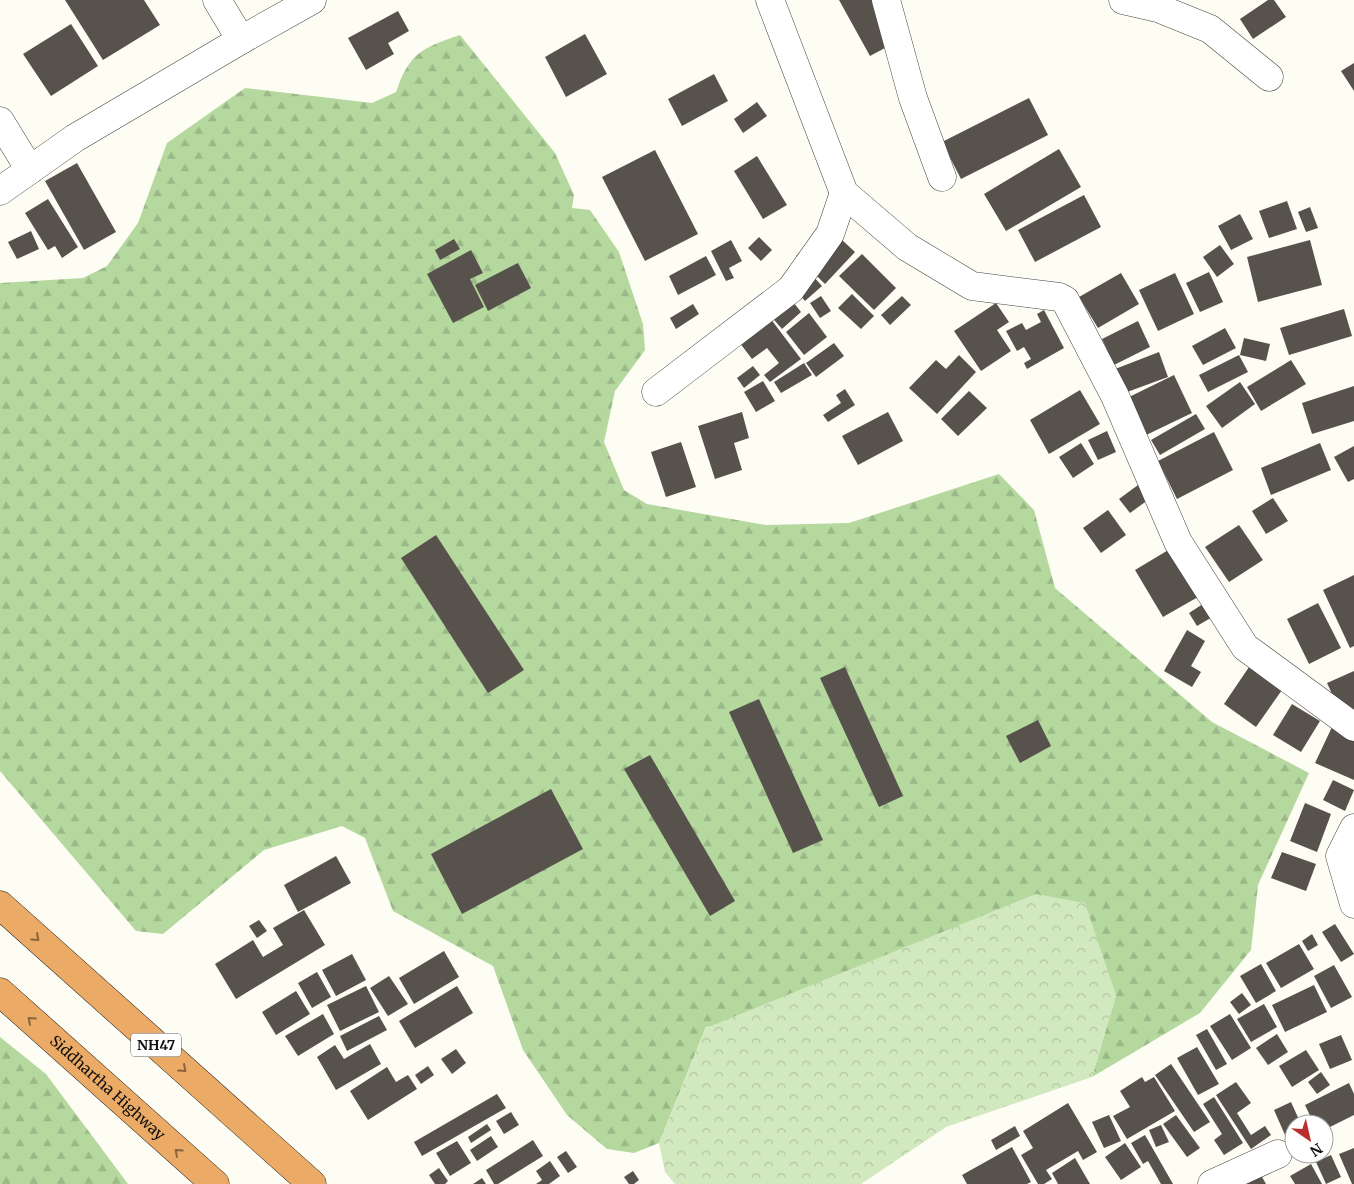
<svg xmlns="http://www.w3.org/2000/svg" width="1354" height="1184" viewBox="0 0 1354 1184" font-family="Merriweather,serif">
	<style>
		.forest { fill: url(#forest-firs) }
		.park { fill: url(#park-crowns) }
		.building { fill: #58524d }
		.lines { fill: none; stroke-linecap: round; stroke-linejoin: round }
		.minor-casing { stroke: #434343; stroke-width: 29 }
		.highway-casing { stroke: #212121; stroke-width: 29 }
		.minor { stroke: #fff; stroke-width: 28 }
		.highway { stroke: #ebaa65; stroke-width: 28 }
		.oneway { stroke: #88653f }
		.labels { text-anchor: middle; stroke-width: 5; stroke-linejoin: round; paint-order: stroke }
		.shield { fill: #fff; stroke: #585858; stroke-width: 1 }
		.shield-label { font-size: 14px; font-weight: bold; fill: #101010 }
		.street-label { font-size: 15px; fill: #101010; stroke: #fff }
	</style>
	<defs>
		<pattern id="forest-firs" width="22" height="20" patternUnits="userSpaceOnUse" patternTransform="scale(1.25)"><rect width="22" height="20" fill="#b5d89f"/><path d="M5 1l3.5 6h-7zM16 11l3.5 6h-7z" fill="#9bb888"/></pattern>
		<pattern id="park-crowns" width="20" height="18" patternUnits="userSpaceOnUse" patternTransform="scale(1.25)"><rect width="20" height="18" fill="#d2e8bf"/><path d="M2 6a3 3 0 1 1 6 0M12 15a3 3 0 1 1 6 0" fill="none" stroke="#b3c6a3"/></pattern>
	</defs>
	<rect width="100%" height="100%" fill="#fefdf4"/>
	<g class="forest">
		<path d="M460 35 555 153 574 195 572 208 590 210 619 252 643 324 645 350 615 391 604 442 624 490 647 504 766 525 849 523 999 474 1034 510 1055 588 1212 722 1309 773 1258 885 1251 950 1200 1013 1092 1077 1116 995 706 1027 659 1143 634 1153 607 1149 567 1115 523 1050 493 966 393 911 365 838 342 826 264 850 163 934 136 931 0 771V283L83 278 107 266 138 223 167 143 245 88 372 103 396 92C410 52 422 48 460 35Z"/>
		<path d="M0 1037 46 1074 128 1184H0Z"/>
	</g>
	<path class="park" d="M1036 894 1085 903 1116 995 1092 1077 946 1127 861 1184H675L665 1172 659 1143 706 1028Z"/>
	<g class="building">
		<path d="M65 0H144L160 25 103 60Z"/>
		<path d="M839 0H873L896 42 870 56Z"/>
		<path d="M1268 0H1274L1286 17 1253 39 1240 19Z"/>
		<path d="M398 11 409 31 388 43 394 54 366 70 348 38Z"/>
		<path d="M71 24 98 66 51 96 23 54Z"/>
		<path d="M585 34 607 74 566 97 545 57Z"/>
		<path d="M1354 63V91L1341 71Z"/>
		<path d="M714 74 728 101 682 126 668 99Z"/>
		<path d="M1029 98 1048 135 961 179 942 142Z"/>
		<path d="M757 102 767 116 743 133 734 119Z"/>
		<path d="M1059 149 1081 187 1006 231 984 194Z"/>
		<path d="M655 150 698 234 645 261 602 177Z"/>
		<path d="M757 156 787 205 763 219 734 171Z"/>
		<path d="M77 163 116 232 84 250 45 181Z"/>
		<path d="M1084 195 1101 227 1035 262 1018 230Z"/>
		<path d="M48 199 78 247 62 258 55 246 48 250 25 213Z"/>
		<path d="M1287 201 1297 229 1269 238 1259 211Z"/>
		<path d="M1310 207 1318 228 1306 232 1298 212Z"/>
		<path d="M1240 214 1253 239 1231 250 1218 226Z"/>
		<path d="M826 225 855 252 825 284 796 256Z"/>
		<path d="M31 231 39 249 17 259 8 242Z"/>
		<path d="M759 237 772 250 761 261 748 248Z"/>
		<path d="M454 239 460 249 440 260 435 250Z"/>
		<path d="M731 240 742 261 729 268 734 278 726 281 711 251Z"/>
		<path d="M1310 240 1322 285 1258 302 1247 257Z"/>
		<path d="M1220 245 1234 264 1217 277 1203 257Z"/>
		<path d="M471 250 483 273 470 279 484 307 453 323 427 274Z"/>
		<path d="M862 254 896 288 874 310 839 276Z"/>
		<path d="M706 256 716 275 678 295 669 276Z"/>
		<path d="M518 263 531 288 488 311 475 285Z"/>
		<path d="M802 264 822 286 805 301 785 278Z"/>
		<path d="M1209 272 1223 302 1200 312 1186 283Z"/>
		<path d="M1121 273 1139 304 1098 328 1079 297Z"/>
		<path d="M1175 273 1194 314 1158 331 1139 290Z"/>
		<path d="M776 293 790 307 794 303 801 312 782 329 762 306Z"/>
		<path d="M852 294 874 316 861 329 838 308Z"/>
		<path d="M821 296 831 311 820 318 810 303Z"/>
		<path d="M902 296 911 305 890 325 881 315Z"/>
		<path d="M996 303 1009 322 997 330 1011 351 981 371 954 331Z"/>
		<path d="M693 304 699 314 676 329 670 318Z"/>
		<path d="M1344 309 1352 336 1289 355 1280 328Z"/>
		<path d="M764 310 801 359 770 382 764 375 779 363 767 348 752 359 733 334Z"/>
		<path d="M1044 310 1064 348 1027 369 1024 363 1031 359 1024 347 1017 351 1006 331 1022 323 1026 330 1041 322 1037 314Z"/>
		<path d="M809 313 827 337 804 355 786 332Z"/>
		<path d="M1138 321 1150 347 1114 365 1102 339Z"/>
		<path d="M1225 328 1236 348 1203 365 1192 346Z"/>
		<path d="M1244 338 1270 344 1266 361 1240 355Z"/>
		<path d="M834 343 844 356 816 377 806 363Z"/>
		<path d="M1159 352 1168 377 1119 395 1110 371Z"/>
		<path d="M959 355 976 372 937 414 909 388 936 360 946 369Z"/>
		<path d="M1239 355 1248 372 1208 392 1199 375Z"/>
		<path d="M1291 360 1306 384 1261 411 1247 387Z"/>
		<path d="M804 363 812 375 781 393 774 382Z"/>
		<path d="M753 366 760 375 744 388 737 378Z"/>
		<path d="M1174 375 1192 413 1142 437 1123 400Z"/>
		<path d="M763 381 775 401 756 412 744 392Z"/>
		<path d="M1240 382 1255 404 1222 428 1206 406Z"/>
		<path d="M1354 386V421L1312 434 1302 403Z"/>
		<path d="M845 389 855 405 828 422 823 415 841 403 836 395Z"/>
		<path d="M1080 390 1100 424 1049 454 1030 420Z"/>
		<path d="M969 391 987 408 958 436 941 419Z"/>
		<path d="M742 412 749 438 734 443 742 470 715 479 698 426Z"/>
		<path d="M888 412 903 441 858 465 842 436Z"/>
		<path d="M1196 414 1205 429 1160 455 1151 440Z"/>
		<path d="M1107 431 1116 452 1098 460 1088 440Z"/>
		<path d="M1214 432 1233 470 1177 499 1158 461Z"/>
		<path d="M681 442 696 487 666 497 651 452Z"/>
		<path d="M1081 443 1094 464 1073 478 1059 457Z"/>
		<path d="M1320 443 1331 470 1271 495 1261 468Z"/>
		<path d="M1354 446V479L1348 482 1334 457Z"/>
		<path d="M1138 485 1148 500 1130 513 1119 499Z"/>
		<path d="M1273 498 1288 521 1266 534 1252 511Z"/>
		<path d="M1108 510 1126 535 1101 553 1083 528Z"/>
		<path d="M1239 525 1263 560 1229 582 1205 547Z"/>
		<path d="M436 535 524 670 488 693 401 558Z"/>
		<path d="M1170 549 1198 597 1163 617 1135 570Z"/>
		<path d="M1354 575V646L1350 648 1323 590Z"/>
		<path d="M1206 602 1214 616 1197 626 1189 613Z"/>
		<path d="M1318 603 1341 648 1309 664 1287 619Z"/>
		<path d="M1187 630 1205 641 1191 666 1201 672 1192 687 1164 671Z"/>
		<path d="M845 667 903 796 879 807 820 678Z"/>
		<path d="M1249 667 1282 690 1256 727 1224 704Z"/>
		<path d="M1354 671V713L1343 718 1327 683Z"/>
		<path d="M759 699 823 840 793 853 729 712Z"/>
		<path d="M1292 704 1320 721 1301 752 1273 735Z"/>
		<path d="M1038 720 1051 746 1020 763 1006 736Z"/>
		<path d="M1332 727 1354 737V780L1315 763Z"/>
		<path d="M650 755 735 901 710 916 624 769Z"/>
		<path d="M1333 780 1354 790 1345 811 1323 800Z"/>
		<path d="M551 789 583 849 462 914 431 854Z"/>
		<path d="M1305 803 1331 814 1317 852 1290 841Z"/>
		<path d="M1282 852 1316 864 1306 891 1271 878Z"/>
		<path d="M336 856 351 883 298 912 284 885Z"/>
		<path d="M304 910 325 945 236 999 215 964 253 940 263 957 283 945 273 928Z"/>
		<path d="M259 920 267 931 257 938 249 926Z"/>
		<path d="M1335 924 1354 954 1341 962 1322 932Z"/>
		<path d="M1312 934 1318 945 1308 951 1302 941Z"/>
		<path d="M1299 944 1314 969 1281 988 1266 963Z"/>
		<path d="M444 951 459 977 414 1004 399 978Z"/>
		<path d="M352 954 366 980 336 996 322 970Z"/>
		<path d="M1261 964 1276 991 1256 1003 1240 976Z"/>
		<path d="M1334 965 1352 997 1331 1008 1314 976Z"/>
		<path d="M317 972 331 997 312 1008 298 983Z"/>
		<path d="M389 976 408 1004 388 1016 370 988Z"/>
		<path d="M1314 985 1327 1012 1285 1032 1272 1005Z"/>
		<path d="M366 986 379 1012 340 1031 327 1005Z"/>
		<path d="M457 986 473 1013 415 1048 399 1021Z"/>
		<path d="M296 991 310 1014 276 1035 262 1012Z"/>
		<path d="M1242 993 1251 1005 1239 1014 1230 1002Z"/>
		<path d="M1264 1004 1277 1027 1251 1042 1237 1019Z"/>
		<path d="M323 1014 334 1034 298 1056 285 1036Z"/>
		<path d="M1230 1014 1251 1048 1232 1060 1210 1026Z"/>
		<path d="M379 1016 387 1030 347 1051 340 1036Z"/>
		<path d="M1207 1029 1227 1064 1216 1070 1196 1035Z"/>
		<path d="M1277 1034 1288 1052 1268 1065 1256 1048Z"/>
		<path d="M1341 1035 1352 1060 1330 1069 1319 1044Z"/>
		<path d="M370 1044 381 1064 336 1090 317 1057 335 1045 344 1059Z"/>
		<path d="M1197 1047 1219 1084 1198 1095 1177 1058Z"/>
		<path d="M456 1049 466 1063 452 1074 441 1059Z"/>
		<path d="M1306 1050 1319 1070 1292 1087 1279 1066Z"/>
		<path d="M1171 1064 1210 1122 1194 1132 1155 1075Z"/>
		<path d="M428 1066 434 1075 421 1084 415 1075Z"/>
		<path d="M387 1067 396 1082 408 1075 417 1089 368 1120 350 1091Z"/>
		<path d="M1321 1072 1330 1085 1317 1094 1308 1082Z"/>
		<path d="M1142 1077 1145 1082 1154 1077 1175 1111 1127 1139 1113 1116 1130 1107 1120 1091Z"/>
		<path d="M1236 1082 1251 1103 1237 1113 1251 1135 1265 1126 1271 1135 1251 1149 1216 1095Z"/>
		<path d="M1349 1083 1354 1094V1115L1324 1130V1124H1314L1305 1105Z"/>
		<path d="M497 1094 506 1108 422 1156 414 1142Z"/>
		<path d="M1214 1097 1243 1143 1224 1155 1214 1140 1222 1134 1203 1104Z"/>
		<path d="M1291 1102 1301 1124H1294V1131L1285 1135 1274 1110Z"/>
		<path d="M1068 1103 1097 1152 1083 1160 1078 1151 1046 1170 1052 1179 1044 1184H1038L1021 1155 1033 1148 1023 1131Z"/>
		<path d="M511 1112 519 1125 504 1134 496 1121Z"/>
		<path d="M1109 1115 1121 1141 1104 1148 1092 1122Z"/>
		<path d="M1176 1115 1200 1148 1187 1157 1163 1124Z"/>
		<path d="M487 1124 491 1130 471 1143 468 1137Z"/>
		<path d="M1161 1125 1169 1142 1156 1147 1149 1130Z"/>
		<path d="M1015 1126 1020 1136 996 1150 991 1140Z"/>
		<path d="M1145 1135 1173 1184H1161L1148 1161 1143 1164 1131 1143Z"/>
		<path d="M491 1136 498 1147 477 1161 470 1150Z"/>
		<path d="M533 1140 543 1156 498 1184H494L486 1170Z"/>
		<path d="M457 1141 471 1163 450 1176 436 1153Z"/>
		<path d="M1125 1143 1141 1167 1121 1180 1105 1157Z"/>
		<path d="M1012 1147 1031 1182 1027 1184H967L962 1175Z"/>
		<path d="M1354 1148V1184H1352L1339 1154Z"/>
		<path d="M566 1151 577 1167 568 1173 557 1157Z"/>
		<path d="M1331 1155 1341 1177 1326 1184 1316 1162Z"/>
		<path d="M1075 1158 1090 1184H1058L1052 1173Z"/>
		<path d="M550 1161 560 1176 549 1184H536L542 1180 536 1171Z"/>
		<path d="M1311 1164 1322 1184H1295L1290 1176Z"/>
		<path d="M439 1168 448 1181 445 1184H435L429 1175Z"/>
		<path d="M1258 1170 1266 1184H1233Z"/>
		<path d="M633 1171 639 1180 634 1184H629L624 1177Z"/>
		<path d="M482 1178 486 1184H473Z"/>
	</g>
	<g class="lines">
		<defs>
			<g id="minor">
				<path d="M217 0 241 40 312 0"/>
				<path d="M770 0 844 193 907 247 972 286 1059 297 1065 300 1115 396 1178 542 1245 647 1354 727"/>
				<path d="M886 0 913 98 942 177"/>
				<path d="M1123 0 1158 8 1210 29 1269 77"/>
				<path d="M0 121 30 170"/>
				<path d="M0 191 75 138 241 40"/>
				<path d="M656 392 791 289 830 234 844 193"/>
				<path d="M1354 828 1340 856 1354 904"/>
				<path d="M1212 1184 1278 1154"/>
			</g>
			<g id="highway">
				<path d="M0 905 312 1184"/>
				<path id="s1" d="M0 992 215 1184"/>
			</g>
		</defs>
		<use href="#minor" class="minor-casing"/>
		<use href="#highway" class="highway-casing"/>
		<use href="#minor" class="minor"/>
		<use href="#highway" class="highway"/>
	</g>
	<defs><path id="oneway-chevron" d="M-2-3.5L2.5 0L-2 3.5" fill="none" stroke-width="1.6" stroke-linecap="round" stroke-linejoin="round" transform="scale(1.25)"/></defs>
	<g class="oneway">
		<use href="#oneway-chevron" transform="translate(36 938) rotate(42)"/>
		<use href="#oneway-chevron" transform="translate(31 1020) rotate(-138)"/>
		<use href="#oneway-chevron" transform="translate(183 1069) rotate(42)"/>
		<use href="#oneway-chevron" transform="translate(178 1152) rotate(-138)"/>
	</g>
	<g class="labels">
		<rect class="shield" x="131" y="1033.5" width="50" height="23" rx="4"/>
		<g class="shield-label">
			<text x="156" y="1050">NH47</text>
		</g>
		<g class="street-label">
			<text dy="5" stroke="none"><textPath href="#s1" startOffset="144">Siddhartha Highway</textPath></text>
		</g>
	</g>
	<g transform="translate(1309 1139) rotate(146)"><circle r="24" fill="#ffffff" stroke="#9f9f9f"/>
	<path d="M0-4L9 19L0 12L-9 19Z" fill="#b9312f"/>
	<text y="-8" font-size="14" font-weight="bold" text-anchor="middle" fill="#101010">N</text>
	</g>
</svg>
